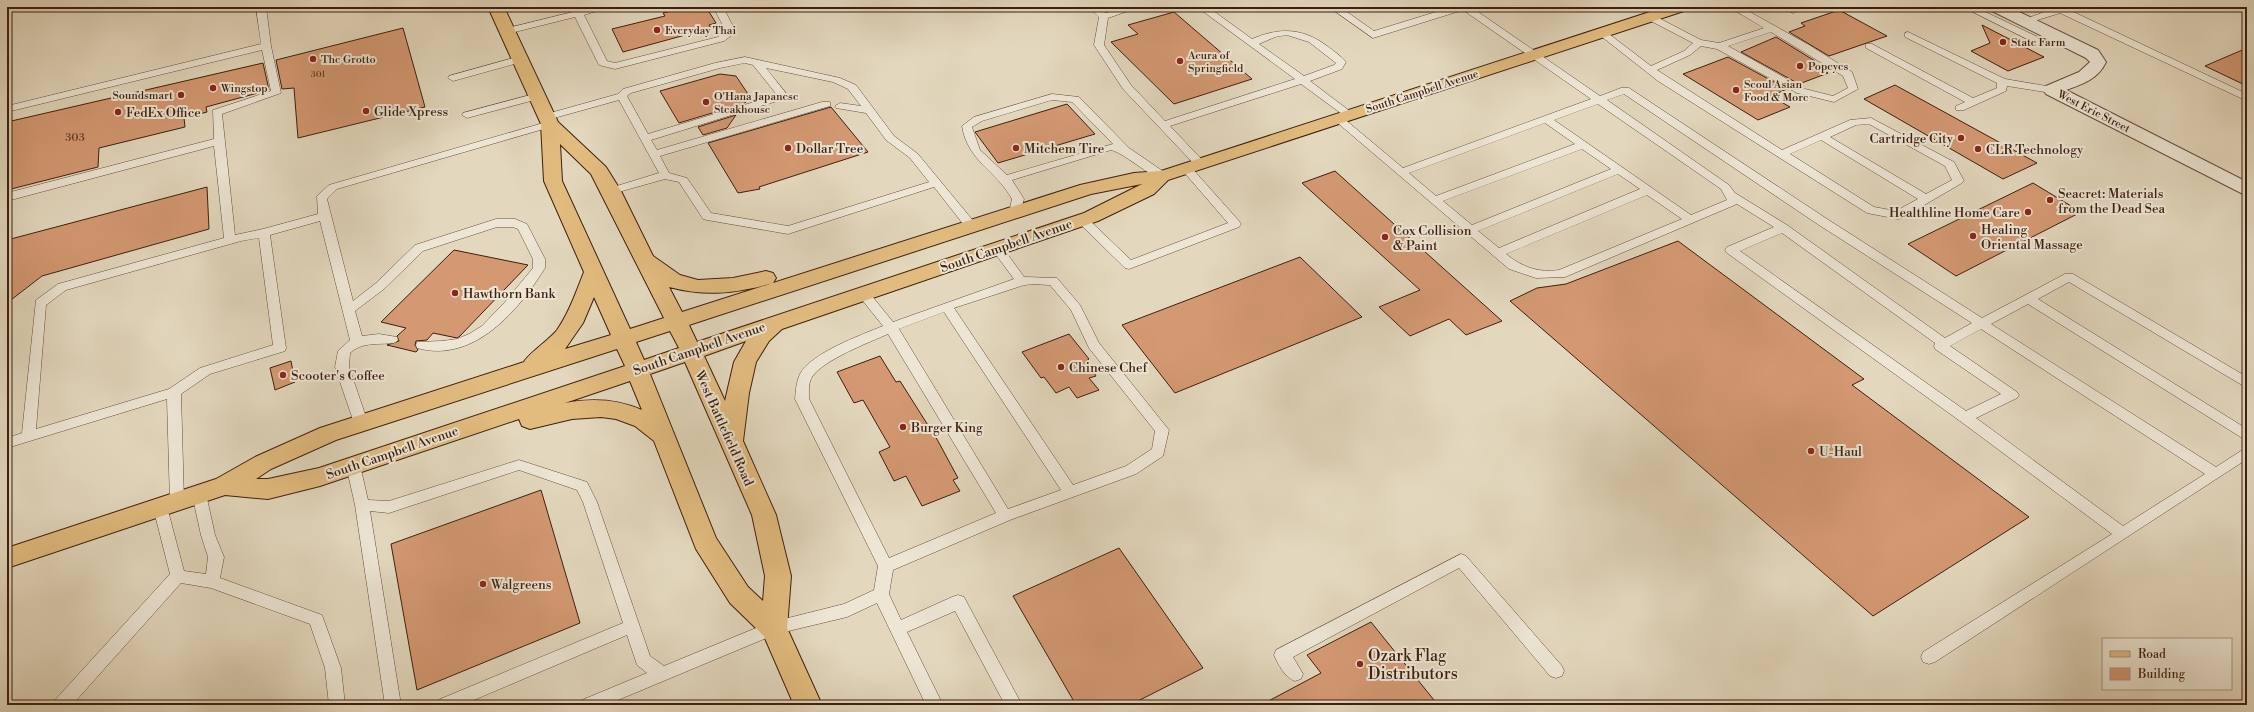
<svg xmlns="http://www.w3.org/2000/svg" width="2254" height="712" viewBox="0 0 2254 712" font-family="'Libre Bodoni',serif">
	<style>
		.building { fill: #d49973; stroke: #3e1e10 }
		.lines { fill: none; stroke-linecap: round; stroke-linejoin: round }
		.lane-casing { stroke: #674c3c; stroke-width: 1 }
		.street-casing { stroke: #674c3c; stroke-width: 2 }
		.primary-casing { stroke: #3e1e10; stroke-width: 2 }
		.lane { fill: #ede6d5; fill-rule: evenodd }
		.street { fill: #ede6d5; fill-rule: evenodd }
		.primary { fill: #e2bc7f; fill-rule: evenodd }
		.poi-dot { fill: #8f2418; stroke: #ede6d5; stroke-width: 1.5 }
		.labels { text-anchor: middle; stroke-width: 4; stroke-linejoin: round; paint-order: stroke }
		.far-number-label { font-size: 9px; fill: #643d29 }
		.far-poi-label { font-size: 11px; fill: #3e1e10; stroke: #ede6d5; text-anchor: start }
		.far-street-label { font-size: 11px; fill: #3e1e10; stroke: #ede6d5 }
		.number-label { font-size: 11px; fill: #643d29 }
		.poi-label { font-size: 13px; fill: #3e1e10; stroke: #ede6d5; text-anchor: start }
		.street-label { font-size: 13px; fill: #3e1e10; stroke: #ede6d5 }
		.near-poi-label { font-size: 16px; fill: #3e1e10; stroke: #ede6d5; text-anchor: start }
	</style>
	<rect width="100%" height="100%" fill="#e3d8be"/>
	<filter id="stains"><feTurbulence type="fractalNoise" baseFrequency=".005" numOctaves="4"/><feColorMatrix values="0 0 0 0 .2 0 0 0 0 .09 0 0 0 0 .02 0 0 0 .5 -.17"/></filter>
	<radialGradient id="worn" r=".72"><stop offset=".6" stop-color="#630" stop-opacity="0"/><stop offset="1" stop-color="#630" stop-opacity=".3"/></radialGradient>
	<g class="building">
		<path d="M703 7H706L716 23 709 25 711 28 623 52 612 29 665 16 663 13 684 8 685 11Z"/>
		<path d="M1839 10 1887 36 1829 56 1789 32 1805 26 1801 23Z"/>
		<path d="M1174 12 1252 79 1174 104 1111 42 1138 34 1128 25Z"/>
		<path d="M1982 25 2044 57 2008 71 1971 51 1990 43Z"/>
		<path d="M403 28 425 107 298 138 294 88 282 89 276 60Z"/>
		<path d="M1776 37 1815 61 1809 62 1828 73 1799 84 1741 52Z"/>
		<path d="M2247 48V86L2205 66Z"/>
		<path d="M1728 57 1787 89 1771 96 1790 107 1758 120 1683 74Z"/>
		<path d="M263 63 269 90 206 107 207 112 184 118 185 127 99 148 98 167 7 190V122Z"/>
		<path d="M720 74 736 76 750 97 745 103 679 123 660 91Z"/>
		<path d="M1895 85 2037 163 2003 179 1864 99Z"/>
		<path d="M1067 104 1095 134 998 163 975 132Z"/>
		<path d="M831 107 868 152 759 187 760 189 738 193 708 143Z"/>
		<path d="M736 115 727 128 703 135 698 127Z"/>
		<path d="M1335 171 1502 321 1466 335 1449 319 1410 336 1379 307 1420 290 1302 183Z"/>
		<path d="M2033 183 2081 212 1956 276 1908 244Z"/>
		<path d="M207 187 209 229 42 276 7 303V240Z"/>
		<path d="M1678 241 1864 379 1852 385 2029 517 1873 616 1510 301 1537 288 1566 284Z"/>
		<path d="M454 250 528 265 460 336 457 338 433 333 427 340 416 341 415 345 418 350 416 352 387 345 399 341 397 336 406 328 381 322Z"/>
		<path d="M1300 257 1362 317 1175 393 1122 325Z"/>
		<path d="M1069 334 1089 359 1086 361 1096 376 1089 378 1099 390 1077 398 1069 387 1056 393 1044 377 1041 378 1022 352Z"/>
		<path d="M880 356 896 382 900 381 938 441 958 478 953 480 960 491 922 506 906 476 894 481 879 452 890 447 863 400 854 403 837 372Z"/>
		<path d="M291 361 295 382 275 390 270 368Z"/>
		<path d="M541 490 580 623 417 690 391 544Z"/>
		<path d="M1119 548 1203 668 1130 705H1076L1013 596Z"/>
		<path d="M1371 622 1438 705H1261L1321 673 1307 655Z"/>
	</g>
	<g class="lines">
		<defs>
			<g id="lane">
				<path d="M256 7H266L271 46 281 93 222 114 235 235 263 229 318 214 317 196 329 185 550 121 554 122V126L337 189 327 199 353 301 376 283 415 245 496 219H515L527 224 545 259V268C519 310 474 364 417 348L416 345 417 342 442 341 457 339 469 334 482 326 505 302 533 268V259L518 229 513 227H497L423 251 384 289 355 311 362 336 379 334 397 337 398 340C394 348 365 338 350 353L349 367 368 423 366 427H356L354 423 335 367 338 351 350 340 320 221 270 235 286 348 285 351 210 374 181 394 184 502 182 506 177 508 172 506 170 502 167 399 7 448V438L22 433 36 300 58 284 224 238 214 146 7 201V193L214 139 213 110 271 91 262 50 7 112V106L261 44ZM259 238 273 345 200 368 169 389 36 429 46 305 66 290 241 241Z"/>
				<path d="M593 7H609L584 15 607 61 615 63 718 37 726 31 713 7H723L736 32 724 41 615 69 599 65 575 17 507 34 502 31 504 29Z"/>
				<path d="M1088 7H1099L1106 13 1125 7H1140L1108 18 1104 45 1131 85 1165 121 1295 79 1197 7H1208L1252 39C1280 27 1303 28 1327 46 1334 51 1341 56 1346 62L1342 69 1310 81 1355 115 1350 118 1346 117 1301 84 1170 126 1206 164 1204 166H1196L1123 89 1094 45 1099 17ZM1287 35 1309 42 1336 63 1334 65 1304 76 1259 44 1275 37Z"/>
				<path d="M1329 7H1340L1374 31 1452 7H1471L1600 96 1621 88H1629L1827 219 1982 318 2065 274H2073L2247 377V388L2069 282 2038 299 2247 429V441L2028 304 1991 324 2216 467 2247 447V459L1935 662 1929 664 1923 662 1921 657 1923 652 2112 534 1960 421 1727 253 1725 250 1727 247 1774 227 1737 204 1565 277 1536 278 1509 269 1333 119 1338 116 1342 117 1403 168 1591 99 1463 10 1373 38ZM1624 94 1819 225 1972 323 1945 338 1787 225 1735 193 1729 185 1607 100ZM1598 104 1721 189 1727 200 1691 215 1554 120ZM1545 123 1575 144 1436 196 1409 173ZM1582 149 1611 169 1472 225 1443 201ZM1618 174 1640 189 1499 248 1478 231ZM1647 195 1682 219 1559 270C1538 273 1522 267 1506 254ZM1782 233 1935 343 1934 346 1935 349 2001 394 1966 411 1740 251ZM1981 329 2205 474 2123 526 1976 418 2017 398 2019 395 2017 392 1950 346Z"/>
				<path d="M1652 7H1664L1671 12 1669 14H1663Z"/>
				<path d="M1729 7H1741L1809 45 1852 72 1858 89 1834 102 1797 93 1717 49 1701 46 1690 55 1657 70 1782 150 1850 120 1871 118 1954 162 1964 181 1962 183 1902 218 1898 219 1867 213 1658 81 1597 33 1599 31H1605L1651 66 1684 51 1693 43 1647 19V15H1653L1701 40 1719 43 1764 28ZM1771 32 1843 76 1848 88 1833 96 1805 89 1728 46ZM1869 124 1945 166 1952 180 1926 194 1830 137 1856 125ZM1821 140 1918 199 1896 211 1874 207 1790 154Z"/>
				<path d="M1783 7H1807L1793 13Z"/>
				<path d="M1963 7H1975L2044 40 2059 35 2064 38 2047 46H2041Z"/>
				<path d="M2050 7H2063L2247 94V101L2060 13 2025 24 2020 21 2052 9Z"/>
				<path d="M1908 32 2005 79 2052 87 2057 90 2052 93 2007 86 2006 91 1964 110H1956V106L1965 102 1866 48V44H1872L1973 98 1997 88V83L1905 37V33Z"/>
				<path d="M521 56 526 59 525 61 453 81 448 78 449 76Z"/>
				<path d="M745 57 840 78 856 85 894 136 918 154 975 223 977 226 975 229H967L934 187 788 234 707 220 703 219 679 182 665 179 615 193H607L605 191 607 189 659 173 619 100 547 120 542 117 543 115 618 94 623 89 715 63ZM745 63 753 65 777 95 648 134 627 96 631 93 720 68ZM766 68 833 82 848 89 861 106 840 103 835 106 836 108 866 113 886 140 910 158 929 182 788 226 711 213 687 178 669 173 660 156 830 106V102H822L657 150 651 140 787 98 788 96Z"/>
				<path d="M538 93 543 96 542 98 467 118 462 115 463 113Z"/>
				<path d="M1052 94 1079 97 1129 148 1167 174 1169 176 1167 178C1154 182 1127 154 1111 150L1012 180 1024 199 1019 215H1011L1009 212 1012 199C996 170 968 162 962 126L974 117ZM1052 100 1072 102 1113 144 1007 175 980 150 972 127 982 121Z"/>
				<path d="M1186 165 1190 166 1239 221 1241 224 1239 227 1129 269 1125 268 1076 220 1082 216 1086 217 1131 260 1228 223 1182 170 1180 168Z"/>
				<path d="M997 244 1001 245 1024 277 1057 278 1080 305 1099 343 1169 430 1163 456 1136 474 1010 520 893 570 889 594 901 620 952 597 958 595 964 597 1022 705H1005L955 611 907 632 943 705H926L877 603 847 617 776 634 606 705H580L582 700 647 673 637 665 627 635 462 705H436L438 700 623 623 583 502 577 490 519 470 389 513 370 511 401 705H385L355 505 346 465 348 461 353 460 358 461 360 465 368 500 389 501 519 460 587 482 597 502 650 656 664 666 768 623 844 604 874 590 878 566 795 399C796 391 796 382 800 374 811 353 861 335 883 326L859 296 857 293 859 290H867L893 322 1014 279 991 248ZM1031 284 1050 285 1071 310 1089 348 1155 431 1152 449 1126 466 1073 485 954 308 1021 286ZM944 312 1061 490 1008 509 899 329ZM888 334 996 513 889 558 809 399C809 393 808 383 812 377 823 360 870 342 888 334Z"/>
				<path d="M199 488 204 490 206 494 215 535 224 557 220 578 322 615 341 668 345 705H329L325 668 310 624 211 588 181 583 72 705H53L55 700 170 574 153 507 155 503 160 501 165 503 167 507 184 571 206 574 208 557 201 535 192 494 194 490Z"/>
				<path d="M1461 554 1466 556 1562 666 1564 671 1562 676 1556 678 1550 676 1459 568 1293 657 1303 674 1301 679 1295 681C1285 678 1278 664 1274 655L1276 650Z"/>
			</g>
			<path id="street" d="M1988 7H2009L2098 50 2106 62C2098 79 2083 84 2066 90L2247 182V196L2046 94 2043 90 2046 86 2079 72 2090 62 2086 58 1990 10Z"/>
			<path id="primary" d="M488 7H504L558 122 606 167 621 191 653 256 680 275 698 280 733 278 766 271 773 273 776 278 773 283C737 293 706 297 669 287L682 312 1080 185 1134 173 1161 171 1665 7H1689L1687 10 1168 180 1154 194 1098 221 782 329 769 341 756 362 749 393 743 441 776 515 791 576 787 628 822 705H794L764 636 730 603 696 549 654 441 635 426 616 419 601 417 572 419 530 429 522 426 519 419 320 486 268 499 225 495 7 568V548L216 479 255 457 320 428 524 362C528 354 549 340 557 330 569 313 576 292 584 272L544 181 541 124ZM560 144 591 174 664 318 630 329 562 181ZM1142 184 1084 213 697 342 689 325 1091 194ZM594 297 611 335 565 349 583 323ZM670 331 679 348 644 360 636 342ZM746 341 734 362 725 401 704 356ZM617 349 625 366 319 468 268 479H256L271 469 336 440ZM685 362 752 515 765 576 763 601 748 587 716 538 650 374ZM630 381 642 410C617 399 591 398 565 403Z"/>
		</defs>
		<use href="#lane" class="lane-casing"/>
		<use href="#street" class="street-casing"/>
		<use href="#primary" class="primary-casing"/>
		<use href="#lane" class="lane"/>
		<use href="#street" class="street"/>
		<use href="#primary" class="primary"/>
	</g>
	<g class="poi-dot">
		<circle cx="657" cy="30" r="4"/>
		<circle cx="2003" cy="42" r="4"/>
		<circle cx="313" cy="59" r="4"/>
		<circle cx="1180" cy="61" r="4"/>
		<circle cx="1800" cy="66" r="4"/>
		<circle cx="213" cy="88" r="4"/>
		<circle cx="1736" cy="90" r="4"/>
		<circle cx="181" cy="95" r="4"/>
		<circle cx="706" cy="102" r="4"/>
		<circle cx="366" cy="111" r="4"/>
		<circle cx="118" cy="112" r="4"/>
		<circle cx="1961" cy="138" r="4"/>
		<circle cx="788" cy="148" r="4"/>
		<circle cx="1016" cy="148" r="4"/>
		<circle cx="1978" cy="149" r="4"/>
		<circle cx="2050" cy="200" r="4"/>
		<circle cx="2028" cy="212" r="4"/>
		<circle cx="1973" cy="236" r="4"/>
		<circle cx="1385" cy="237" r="4"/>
		<circle cx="455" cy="293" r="4"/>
		<circle cx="1061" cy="367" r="4"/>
		<circle cx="283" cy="375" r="4"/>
		<circle cx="903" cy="427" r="4"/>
		<circle cx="1811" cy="451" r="4"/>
		<circle cx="483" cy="584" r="4"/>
		<circle cx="1360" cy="664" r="4"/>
	</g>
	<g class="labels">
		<g class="far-number-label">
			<text x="318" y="77">301</text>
		</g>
		<g class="far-poi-label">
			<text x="665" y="34">Everyday Thai</text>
			<text x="2011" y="46">State Farm</text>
			<text x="1188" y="59">Acura of<tspan x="1188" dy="13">Springfield</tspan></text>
			<text x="321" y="63">The Grotto</text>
			<text x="1808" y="70">Popeyes</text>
			<text x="1744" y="88">Seoul Asian<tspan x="1744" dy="13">Food &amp; More</tspan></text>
			<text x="221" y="92">Wingstop</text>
			<text x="173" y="99" text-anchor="end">Soundsmart</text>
			<text x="714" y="100">O'Hana Japanese<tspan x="714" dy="13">Steakhouse</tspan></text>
		</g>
		<g class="far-street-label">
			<text transform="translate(1422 91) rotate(-18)" y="4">South Campbell Avenue</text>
			<text transform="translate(2094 111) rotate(27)" y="4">West Erie Street</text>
		</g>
		<g class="number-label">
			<text x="75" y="141">303</text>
		</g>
		<g class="poi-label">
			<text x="374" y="116">Glide Xpress</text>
			<text x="126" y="117">FedEx Office</text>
			<text x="1953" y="143" text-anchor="end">Cartridge City</text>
			<text x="796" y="153">Dollar Tree</text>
			<text x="1024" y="153">Mitchem Tire</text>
			<text x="1986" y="154">CLR Technology</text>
			<text x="2058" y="198">Seacret: Materials<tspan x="2058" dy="15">from the Dead Sea</tspan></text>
			<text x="2020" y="217" text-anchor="end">Healthline Home Care</text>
			<text x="1981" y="234">Healing<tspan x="1981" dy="15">Oriental Massage</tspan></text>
			<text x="1393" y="235">Cox Collision<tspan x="1393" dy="15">&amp; Paint</tspan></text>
			<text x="463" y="298">Hawthorn Bank</text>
			<text x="1069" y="372">Chinese Chef</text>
			<text x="291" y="380">Scooter's Coffee</text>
			<text x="911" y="432">Burger King</text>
			<text x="1819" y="456">U-Haul</text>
			<text x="491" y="589">Walgreens</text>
		</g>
		<g class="street-label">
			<text transform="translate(1006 245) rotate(-19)" y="5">South Campbell Avenue</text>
			<text transform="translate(699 348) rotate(-19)" y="5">South Campbell Avenue</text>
			<text transform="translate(725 428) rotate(66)" y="5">West Battlefield Road</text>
			<text transform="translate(392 452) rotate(-19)" y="5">South Campbell Avenue</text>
		</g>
		<g class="near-poi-label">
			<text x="1368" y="661">Ozark Flag<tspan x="1368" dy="18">Distributors</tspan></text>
		</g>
	</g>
	<rect width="2254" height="712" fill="none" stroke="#e3d8be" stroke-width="24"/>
	<rect x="8" y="8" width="2238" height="696" fill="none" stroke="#3e1e10" stroke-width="2"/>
	<rect x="12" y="12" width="2230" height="688" fill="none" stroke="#3e1e10"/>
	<rect x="2102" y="638" width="130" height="52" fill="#ede6d5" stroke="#a79686"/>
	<rect x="2110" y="651" width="20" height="6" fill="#e2bc7f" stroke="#a79686"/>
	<text x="2138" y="658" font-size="12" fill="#3e1e10">Road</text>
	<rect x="2110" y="668" width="20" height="12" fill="#d49973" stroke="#a79686"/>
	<text x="2138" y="678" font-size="12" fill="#3e1e10">Building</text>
	<rect width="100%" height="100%" filter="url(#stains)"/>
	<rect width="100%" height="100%" fill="url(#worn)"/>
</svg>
